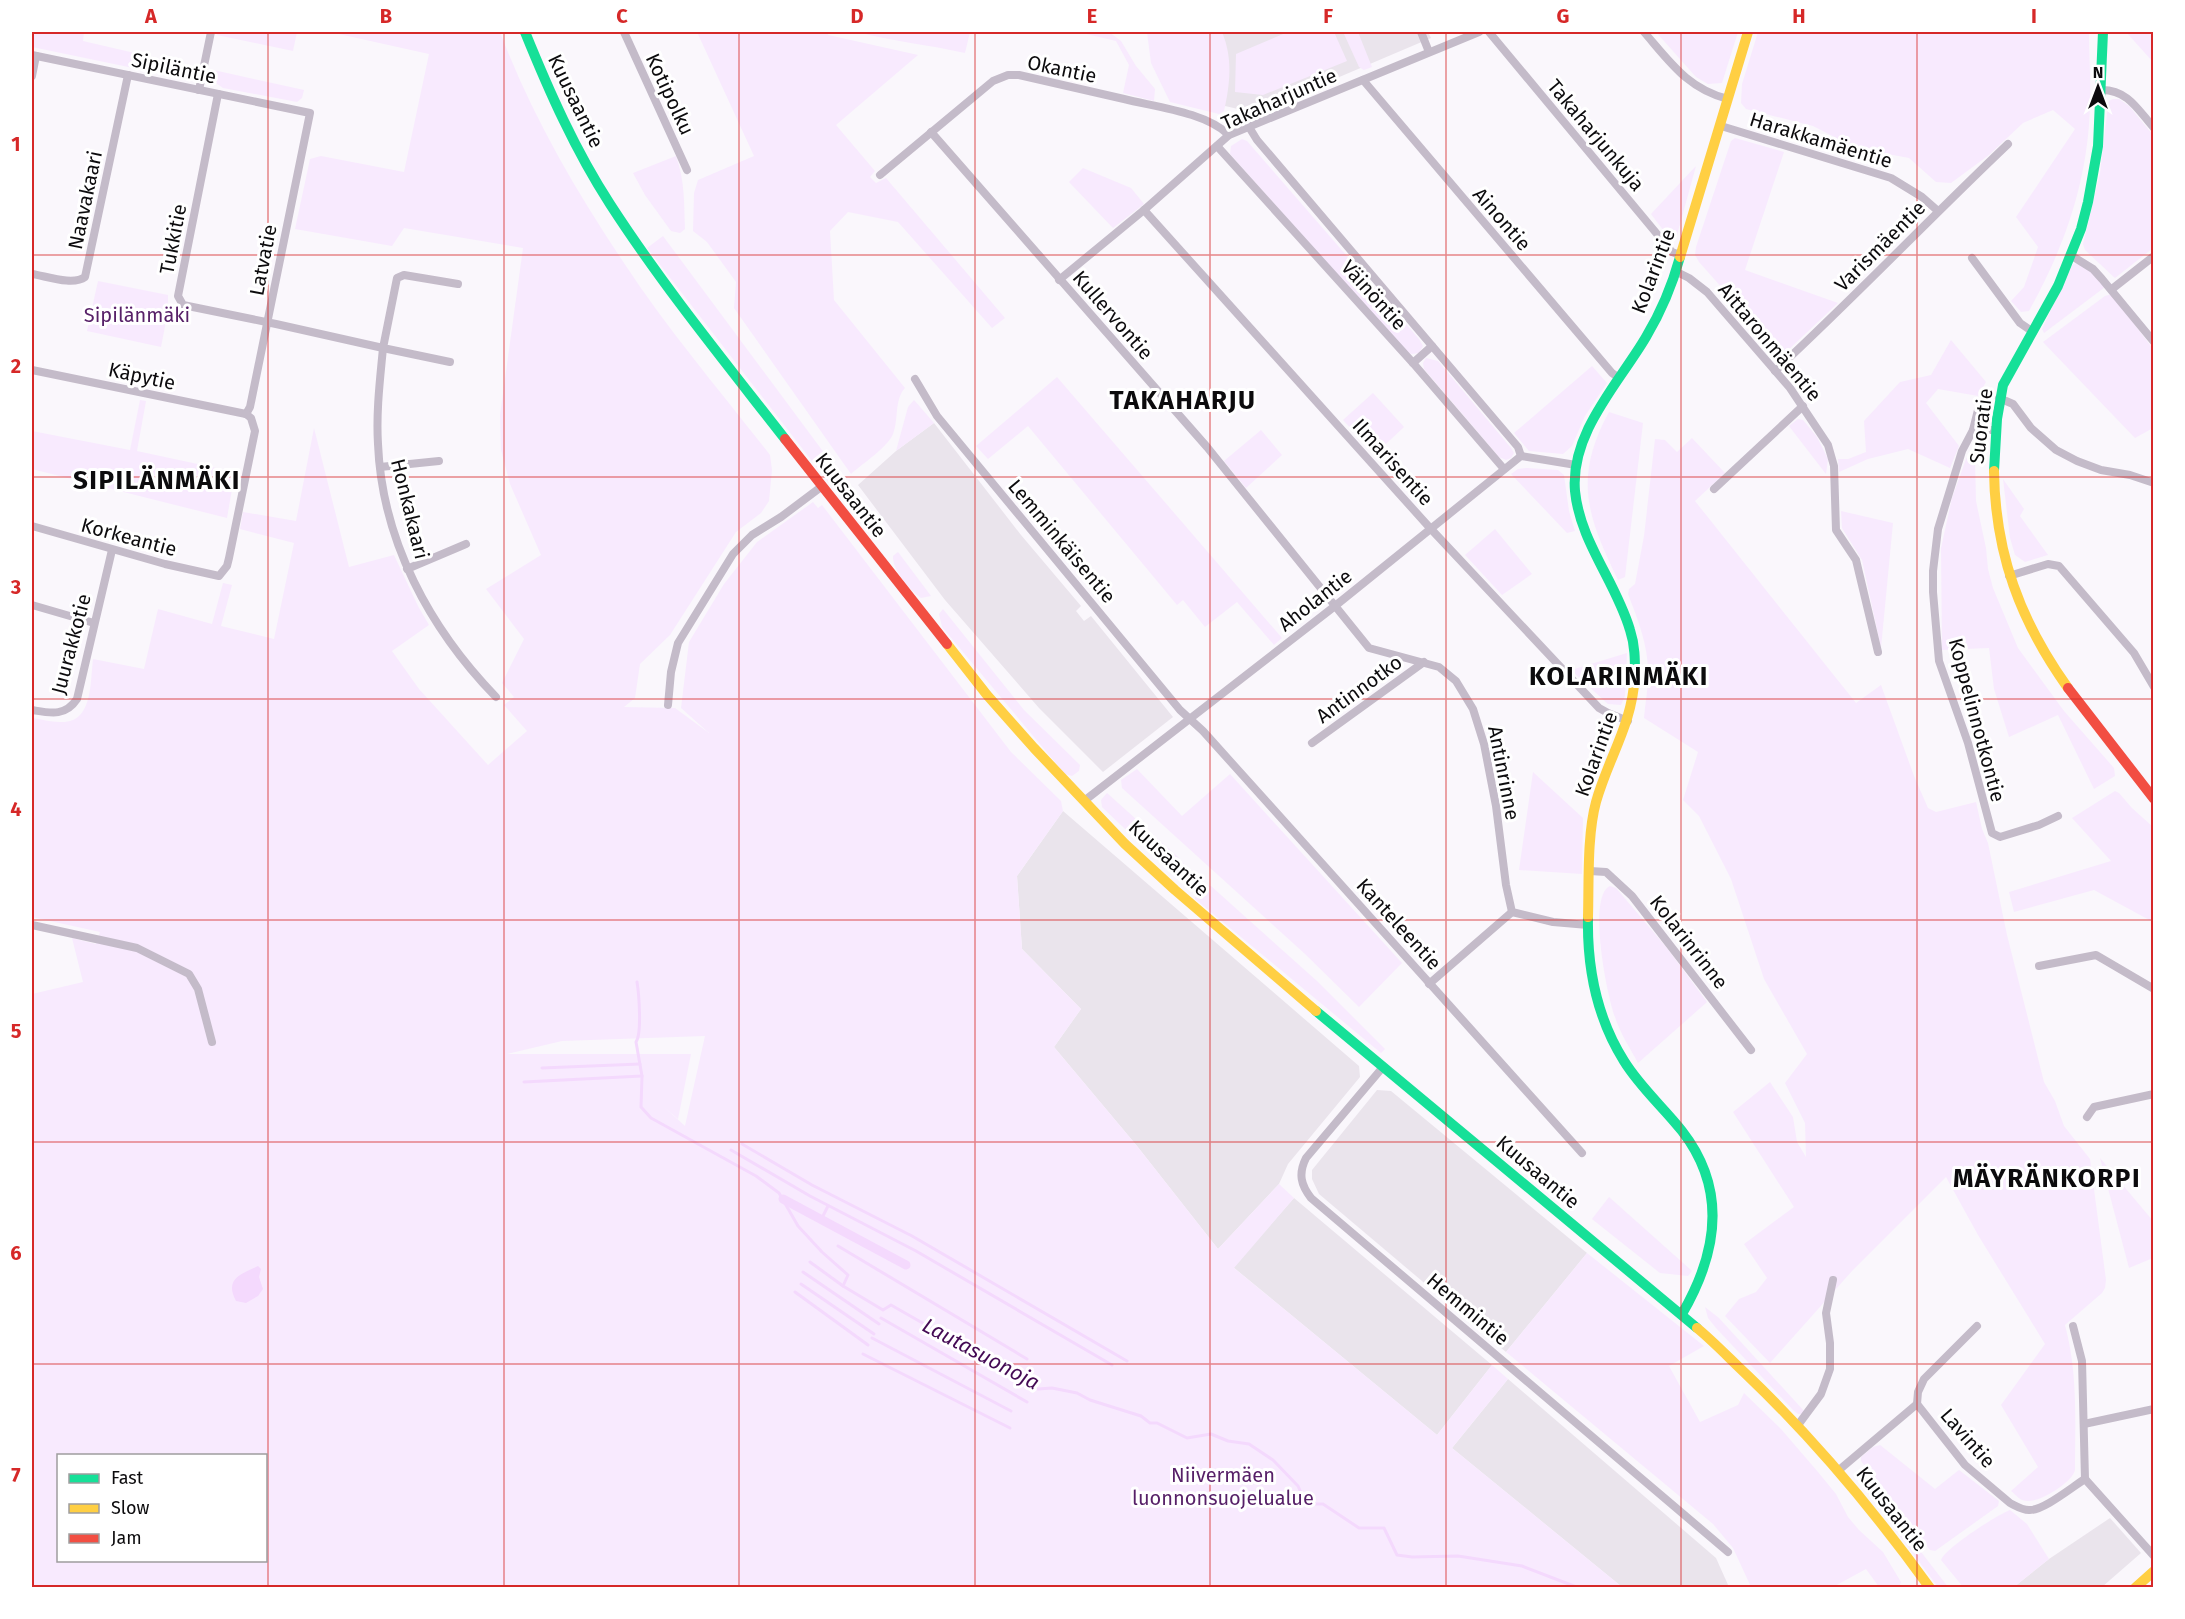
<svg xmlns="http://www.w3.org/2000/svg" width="2185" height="1619" viewBox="0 0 2185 1619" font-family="'Fira Sans',sans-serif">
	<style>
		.built { fill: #eae4ec }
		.green { fill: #f8eafe; fill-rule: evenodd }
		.water { fill: #f4d9fd }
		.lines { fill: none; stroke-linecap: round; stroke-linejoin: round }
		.stream { stroke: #f4d9fd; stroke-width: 3 }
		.canal { stroke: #f4d9fd; stroke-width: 9 }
		.street { stroke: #c4bbc9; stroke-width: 8 }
		.fast { stroke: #16e098; stroke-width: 10 }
		.slow { stroke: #ffcf43; stroke-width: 10 }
		.jam { stroke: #f24e42; stroke-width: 10 }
		.grid { fill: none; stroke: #d62828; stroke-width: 1.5; stroke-opacity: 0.55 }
		.labels { text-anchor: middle; stroke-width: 6; stroke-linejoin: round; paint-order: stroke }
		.street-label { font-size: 20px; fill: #0c0b0d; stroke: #fff }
		.park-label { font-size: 20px; fill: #572068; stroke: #fff }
		.water-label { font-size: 21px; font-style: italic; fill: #440a54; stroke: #fff }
		.district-label { font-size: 26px; font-weight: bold; letter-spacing: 1.5px; fill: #0c0b0d; stroke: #fff }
		.neatline { fill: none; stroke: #d62828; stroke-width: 2 }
		.grid-label { font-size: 20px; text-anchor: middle; font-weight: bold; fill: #d62828 }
	</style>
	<rect width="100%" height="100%" fill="#faf7fc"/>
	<g class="built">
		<path d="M1162 32H1428L1431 38 1255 113 1174 94Z"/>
		<path d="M934 423 1021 535 1081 606 1076 611 1084 621 1091 616 1173 717 1103 772 1039 708 945 600 858 485 896 451Z"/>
		<path d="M1063 811 1359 1066 1360 1077 1288 1164 1279 1184 1218 1249 1137 1146 1054 1047 1081 1009 1022 949 1017 876Z"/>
		<path d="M1377 1090 1391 1091 1587 1253 1506 1352 1319 1194 1312 1179V1170Z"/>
		<path d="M1294 1198 1492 1365 1437 1435 1233 1267Z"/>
		<path d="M1508 1379 1716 1558 1729 1587H1622L1452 1448Z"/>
		<path d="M2110 1518 2141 1553 2102 1587H2014L2049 1559Z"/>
	</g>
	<g class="green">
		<path d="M32 32H84L83 41 195 67 191 80 32 47Z"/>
		<path d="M218 32H297L293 51 217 35Z"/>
		<path d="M339 32H500C531 114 575 190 624 263 668 330 721 392 770 455L772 470 769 501 761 513 736 532 670 635 640 664 635 698 624 707 675 708 709 733 681 708 689 642 724 584 757 542 813 502 818 508 822 505 1011 752 1061 801 1063 811 1017 876 1022 949 1081 1009 1054 1047 1137 1146 1218 1249 1279 1184 1294 1198 1234 1268 1437 1435 1492 1365 1508 1379 1452 1448 1622 1587H32V994L83 982 72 938 96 944 100 932 32 917V718C41 719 50 722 60 722 93 724 90 683 93 659L144 669 158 609 212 624 223 583 232 585 221 626 274 639 294 543 240 529 243 512 296 521 314 428 349 567 394 555 418 606 429 625 392 651 419 689 488 765 527 731 504 705 514 697 502 683 524 639 486 589 541 555 510 484 501 450 500 415 523 248 404 228 392 246 295 229 310 159 321 156 404 172 429 54 339 34ZM705 1036 685 1126 664 1107 678 1119 691 1054H507L562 1041ZM58 1456H266V1560H58Z"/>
		<path d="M697 32H829L828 35 918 55 836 125 875 171 870 177 876 183 886 178 1005 318 992 328 898 222 848 212 830 231 834 300 905 388C894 400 899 419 893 434 888 447 862 464 851 474L734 308 736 282 707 242 693 231 694 193 698 180 754 156Z"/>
		<path d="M857 32H970L965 53C929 45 892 41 857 32Z"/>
		<path d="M1078 32H1109L1121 41 1136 66 1155 89 1154 101 1123 93 1129 65 1116 41Z"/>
		<path d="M1147 32H1222C1233 58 1230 84 1224 111L1219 114 1170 102 1151 63Z"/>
		<path d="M1288 32H1334L1347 61 1263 95 1235 92 1236 54Z"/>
		<path d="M1351 32H1358L1372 67 1364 70 1359 67 1344 34Z"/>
		<path d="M1656 32H1738L1722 83 1708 84 1696 77Z"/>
		<path d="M1758 32H2089C2089 56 2091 81 2090 105 2088 181 2065 246 2029 311L2021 312 2011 301 2024 287 2038 247 2016 217 2075 129 2053 110 2023 123 1989 155 1951 183 1936 182 1909 158 1856 148 1813 126 1746 109 1741 103 1742 84Z"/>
		<path d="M2126 32H2153V62Z"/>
		<path d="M209 69 304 90 302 98 297 102 223 88 210 79Z"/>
		<path d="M2113 99H2119L2129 106 2153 135V248L2115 278 2085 250 2083 244 2100 173 2108 105 2109 101Z"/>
		<path d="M1735 138 1784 152 1745 270 1838 303 1784 354 1779 352 1699 262 1695 255 1696 247 1731 141Z"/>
		<path d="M1242 139 1247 141 1419 339 1423 346 1419 353 1412 354 1406 352 1230 154 1231 146Z"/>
		<path d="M676 156C685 181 684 203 685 229L680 233 671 231 645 195 633 173Z"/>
		<path d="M1696 166 1677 235 1670 239 1651 214Z"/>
		<path d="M1083 168 1131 188 1144 204 1113 228 1069 182Z"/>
		<path d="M663 236 842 477 843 480 832 487 647 248Z"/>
		<path d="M2076 263 2090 270 2105 287 2044 333 2042 329 2072 265Z"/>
		<path d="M98 281 168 295V311L161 347 87 331Z"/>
		<path d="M2112 294 2153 349V428L2135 438 2043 342 2105 296Z"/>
		<path d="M1951 340 1986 382 1978 396 1938 389 1926 403 1959 446 1950 468 1908 449 1868 459 1839 472 1838 459H1848L1866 452 1864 421 1900 382 1931 375Z"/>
		<path d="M1426 358 1438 361 1511 448 1514 453 1511 458 1506 460 1499 457 1424 369 1423 363Z"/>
		<path d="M1592 366 1607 383 1585 416 1572 446 1563 454 1529 451 1514 433Z"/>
		<path d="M1057 377 1282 638 1274 645 1237 602 1205 627 1183 600 1177 605 1028 426 988 459 976 446Z"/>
		<path d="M1373 393 1404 427 1375 454 1343 420Z"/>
		<path d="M140 400 146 401 137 451 235 472 227 518 32 469V431L130 450Z"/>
		<path d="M914 400 934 423 896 451 908 407Z"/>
		<path d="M1609 412 1643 423 1625 577 1618 580C1587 516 1573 478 1609 412Z"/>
		<path d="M1798 419 1803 420 1817 437 1828 459 1826 474 1789 426Z"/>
		<path d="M1261 430 1282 455 1246 488 1224 461Z"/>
		<path d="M1692 438 1725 473 1695 501 1856 703 1881 685 1914 776 1928 808 1936 812 1976 802 1982 829 1988 843 2007 935 2044 1082 2055 1101 2064 1126 2090 1159 2106 1280 2105 1288 2102 1293 2065 1325C2078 1374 2075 1419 2075 1470 2073 1482 2040 1502 2028 1501 2020 1501 2017 1496 2011 1491L2038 1467 2001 1405 2045 1344 1978 1235 1946 1177 1852 1271 1770 1363 1725 1316 1739 1299 1756 1292 1767 1278 1744 1244 1794 1207 1733 1112 1770 1082 1793 1117 1797 1142 1806 1157 1805 1123 1785 1083 1807 1054 1764 979 1731 879 1699 816 1683 800 1698 752 1644 718C1645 704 1648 690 1648 676 1649 647 1638 620 1628 594L1629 589 1635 584 1644 536 1655 439 1665 440 1677 452Z"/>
		<path d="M1969 454H1972L1975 458 1976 501 1986 548 1988 569 1993 588 2018 648 2064 711 2114 768 2115 776 2094 789 2058 715 2009 737 1994 689 1989 648 1942 650 1941 548 1952 498 1966 459Z"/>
		<path d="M1527 468 1558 470 1564 475 1569 511 1575 531 1567 533 1511 474 1518 469Z"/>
		<path d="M2003 479 2024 509 2020 516 2048 555 2025 562 2015 555 2010 538Z"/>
		<path d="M848 485 883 531 884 534 879 537 842 488Z"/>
		<path d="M1841 511 1893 523 1881 648 1862 560 1842 528Z"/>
		<path d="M1495 529 1532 574 1502 595 1465 555Z"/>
		<path d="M898 552 931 596 921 598C910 590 892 570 893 556Z"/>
		<path d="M943 609 1024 710 1080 765 1079 771 1072 776 1065 774 942 627 939 614Z"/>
		<path d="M1627 653 1625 696 1621 705 1608 704 1571 670Z"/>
		<path d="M1137 769 1182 816 1230 774 1402 963 1359 1007 1305 954 1122 788 1121 780Z"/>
		<path d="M1533 772 1583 818 1582 874 1519 870Z"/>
		<path d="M2115 791 2119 793 2132 808 2153 827V922L2094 890 2014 912 2009 892 2111 861 2072 818Z"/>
		<path d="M1107 793 1178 857 1190 871 1184 878 1171 865H1163L1102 807 1101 800Z"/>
		<path d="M1201 885 1211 886 1317 981 1385 1049 1381 1053 1195 899V895Z"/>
		<path d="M1610 886 1616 888 1667 948 1707 1002 1638 1063C1630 1048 1620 1033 1615 1017 1607 996 1587 896 1610 886Z"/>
		<path d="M2100 1158 2153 1221V1258L2129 1268Z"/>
		<path d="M1609 1197 1692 1271 1688 1276 1660 1273 1592 1219Z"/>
		<path d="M1587 1253 1704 1346 1669 1366 1700 1422 1738 1405 1744 1393 1781 1429 1818 1472 1836 1494 1848 1517 1859 1530 1883 1552 1901 1582 1899 1587H1879L1866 1569 1833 1587H1751L1733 1548 1713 1524 1506 1352Z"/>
		<path d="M1705 1307 1719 1318 1805 1412 1804 1414H1798L1793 1410 1716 1328 1708 1318Z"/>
		<path d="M1880 1445 1935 1489 1959 1470 1999 1501 1998 1506 1935 1551 1930 1550 1861 1461V1457L1873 1447Z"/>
		<path d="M1861 1474 1948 1587H1938L1856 1477Z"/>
		<path d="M2010 1510 2027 1524 2049 1559 2014 1587H1963L1941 1560C1945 1548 1997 1515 2010 1510Z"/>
	</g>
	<path class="water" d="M258 1266 261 1269 259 1277 263 1289 258 1296 246 1303 236 1301C224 1279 241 1274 258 1266Z"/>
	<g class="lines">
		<g class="stream">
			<path d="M637 982C639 994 642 1034 636 1042L642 1076 641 1107 651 1118 756 1176 779 1193 798 1226 822 1252 848 1275 843 1286 883 1310 891 1305 1038 1389 1052 1388 1077 1393 1090 1400 1141 1416 1150 1423H1157L1187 1438 1211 1434 1228 1441 1249 1444 1273 1460 1298 1486 1306 1504H1323L1359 1528H1384L1397 1555 1412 1557 1458 1556 1522 1566 1579 1588"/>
			<path d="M542 1068 640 1064"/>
			<path d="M524 1082 642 1076"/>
			<path d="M742 1144 812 1185 912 1236 1127 1361"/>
			<path d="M731 1150 810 1196 916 1251 1112 1365"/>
			<path d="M821 1220 828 1206"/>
			<path d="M838 1246 1027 1359"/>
			<path d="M810 1262 843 1286"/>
			<path d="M803 1272 879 1324"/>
			<path d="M801 1284 874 1334"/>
			<path d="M795 1292 868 1345"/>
			<path d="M881 1318 1027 1402"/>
			<path d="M872 1338 1011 1411"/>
			<path d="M863 1354 1010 1428"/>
		</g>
		<path class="canal" d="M783 1199 906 1265"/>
		<g class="street">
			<path d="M624 32 687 170"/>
			<path d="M1421 32 1429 52"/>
			<path d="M1489 32 1672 252 1680 255"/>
			<path d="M1644 32C1670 62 1688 89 1728 99"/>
			<path d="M32 55 310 113 250 407 246 414"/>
			<path d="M32 76 36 56"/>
			<path d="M1363 80 1612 373 1619 378"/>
			<path d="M199 90 211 32"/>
			<path d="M2102 90C2128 90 2138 110 2154 128"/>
			<path d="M218 94 178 296 183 305 276 324 383 348C380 380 376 412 378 444 382 541 430 629 496 697"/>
			<path d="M1721 126 1891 178 1922 197 1938 211"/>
			<path d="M1249 127 1257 140 1518 447 1521 456"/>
			<path d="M931 132 1207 447 1369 648 1439 667 1456 681 1473 709 1484 744 1496 806 1506 885 1512 912 1553 922 1588 925"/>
			<path d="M1217 146 1413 363 1504 469"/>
			<path d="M880 175 993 81 1008 75H1019C1054 83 1089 91 1124 99 1156 107 1205 112 1229 135"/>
			<path d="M1144 210 1430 528 1599 708 1608 713 1628 721"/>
			<path d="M2072 256 2093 269 2102 279 2154 342"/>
			<path d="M1972 258 2020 323 2033 332"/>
			<path d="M1675 271 1689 278 1707 292 1790 388 1828 445 1834 466 1836 530 1856 560 1878 652"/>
			<path d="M32 274C46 276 73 286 85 277L128 75"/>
			<path d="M1059 280 1144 210 1229 135 1479 32"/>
			<path d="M2112 289 2154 256"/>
			<path d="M450 362 383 348 397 278 404 275 458 284"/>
			<path d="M1413 363 1432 346"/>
			<path d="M32 370 246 414"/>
			<path d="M1775 371C1855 297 1929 219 2008 144"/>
			<path d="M915 379 937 416 1180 710 1203 731 1582 1153"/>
			<path d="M1999 398 2013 404 2031 428 2056 450 2077 461 2101 470 2130 475 2154 483"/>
			<path d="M1973 430 1979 406"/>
			<path d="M1996 430H1973L1962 451 1938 529 1933 571V592L1939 661 1968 743 1992 833 2000 837 2039 825 2058 816"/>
			<path d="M380 467 439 461"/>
			<path d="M1714 489 1803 406"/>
			<path d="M32 526 165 564 219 576 227 566 229 558 255 431 251 418 246 414"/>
			<path d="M407 569 466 544"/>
			<path d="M2009 576 2048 564 2059 566 2134 653 2154 687"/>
			<path d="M32 605 94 623"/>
			<path d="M668 705 671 672 678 643 733 554 752 535 781 517 821 487"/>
			<path d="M32 710C50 713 65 717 77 699L112 550"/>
			<path d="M1312 743 1424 662"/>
			<path d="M1084 801 1335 606 1521 456 1576 465"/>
			<path d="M1590 871 1606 872 1632 896 1751 1050"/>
			<path d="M32 925 137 948 189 974 198 989 212 1042"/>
			<path d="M2039 966 2096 955 2154 989"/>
			<path d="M1429 984 1512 912"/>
			<path d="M1383 1067 1306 1158C1298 1174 1301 1185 1311 1198L1728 1552"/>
			<path d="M2087 1117 2094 1107 2154 1094"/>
			<path d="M2073 1326 2082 1361 2085 1479 2154 1556"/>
			<path d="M1917 1404 1918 1392 1924 1379 1977 1326"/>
			<path d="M2084 1424 2154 1409"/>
			<path d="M1798 1425 1821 1394 1830 1369V1343L1826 1313 1833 1280"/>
			<path d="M1839 1470 1917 1404 1965 1465 2010 1503C2016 1506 2022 1510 2029 1510 2043 1511 2072 1487 2085 1479"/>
		</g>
		<g class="fast">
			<path d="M525 32C549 91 575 150 610 204 663 286 725 362 785 439"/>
			<path d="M1994 471 1997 419 2003 385 2058 286 2081 229 2088 202 2098 146 2103 32"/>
			<path d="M1635 675C1635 660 1635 645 1630 630 1616 582 1580 542 1575 491 1570 433 1619 383 1646 337 1661 312 1672 286 1680 257"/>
			<path d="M1588 917C1587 967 1597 1018 1624 1061 1640 1087 1663 1107 1682 1131 1728 1190 1717 1254 1682 1314"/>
			<path d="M1316 1011 1697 1328"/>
		</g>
		<g class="slow">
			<path d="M1680 257 1748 32"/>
			<path d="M1994 471C1995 553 2020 621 2068 688"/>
			<path d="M947 644 987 695 1034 748 1125 844 1175 890 1316 1011"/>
			<path d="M1588 917C1589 882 1587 835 1596 802 1609 756 1632 726 1635 675"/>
			<path d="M1697 1328C1714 1342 1730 1359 1747 1375 1815 1440 1875 1512 1930 1588"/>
			<path d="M2135 1588 2154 1571"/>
		</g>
		<g class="jam">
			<path d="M785 439 947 644"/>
			<path d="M2068 688 2154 799"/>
		</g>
	</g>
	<path class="grid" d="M268 32V1588M504 32V1588M739 32V1588M975 32V1588M1210 32V1588M1446 32V1588M1681 32V1588M1917 32V1588M32 255H2154M32 477H2154M32 699H2154M32 920H2154M32 1142H2154M32 1364H2154"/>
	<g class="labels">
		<g class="street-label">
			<text transform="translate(174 68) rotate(12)" y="7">Sipiläntie</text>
			<text transform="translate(1062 69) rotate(12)" y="7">Okantie</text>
			<text transform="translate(670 94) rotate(65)" y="7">Kotipolku</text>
			<text transform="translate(1279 99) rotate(-24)" y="7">Takaharjuntie</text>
			<text transform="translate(576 101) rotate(64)" y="7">Kuusaantie</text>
			<text transform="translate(1596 135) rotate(50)" y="7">Takaharjunkuja</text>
			<text transform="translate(1821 140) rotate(17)" y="7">Harakkamäentie</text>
			<text transform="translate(85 200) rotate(-78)" y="7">Naavakaari</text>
			<text transform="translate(1502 219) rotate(49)" y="7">Ainontie</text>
			<text transform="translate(173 239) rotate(-79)" y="7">Tukkitie</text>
			<text transform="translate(1880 246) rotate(-45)" y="7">Varismäentie</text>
			<text transform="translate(263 260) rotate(-79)" y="7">Latvatie</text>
			<text transform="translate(1653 271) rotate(-69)" y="7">Kolarintie</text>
			<text transform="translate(1374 295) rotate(48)" y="7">Väinöntie</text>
			<text transform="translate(1113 315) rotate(49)" y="7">Kullervontie</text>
			<text transform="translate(1770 342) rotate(50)" y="7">Aittaronmäentie</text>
			<text transform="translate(142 376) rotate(12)" y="7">Käpytie</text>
			<text transform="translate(1981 426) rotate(-83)" y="7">Suoratie</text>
			<text transform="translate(1393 462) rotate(48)" y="7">Ilmarisentie</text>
			<text transform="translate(851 495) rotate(52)" y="7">Kuusaantie</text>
			<text transform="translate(410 509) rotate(76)" y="7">Honkakaari</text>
			<text transform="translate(129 537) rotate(15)" y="7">Korkeantie</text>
			<text transform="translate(1062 541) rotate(50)" y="7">Lemminkäisentie</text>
			<text transform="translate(1315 600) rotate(-38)" y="7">Aholantie</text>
			<text transform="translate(71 644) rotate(-75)" y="7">Juurakkotie</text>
			<text transform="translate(1359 689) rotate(-36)" y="7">Antinnotko</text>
			<text transform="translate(1977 720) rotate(75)" y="7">Koppelinnotkontie</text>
			<text transform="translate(1596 754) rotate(-70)" y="7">Kolarintie</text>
			<text transform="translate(1504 773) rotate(79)" y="7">Antinrinne</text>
			<text transform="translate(1169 858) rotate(43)" y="7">Kuusaantie</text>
			<text transform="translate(1399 924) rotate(48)" y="7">Kanteleentie</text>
			<text transform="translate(1689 942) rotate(52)" y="7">Kolarinrinne</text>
			<text transform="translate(1538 1172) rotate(40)" y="7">Kuusaantie</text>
			<text transform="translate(1468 1309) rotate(40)" y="7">Hemmintie</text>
			<text transform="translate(1968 1438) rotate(49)" y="7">Lavintie</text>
			<text transform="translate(1892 1509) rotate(52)" y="7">Kuusaantie</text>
		</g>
		<g class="park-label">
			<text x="137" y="322">Sipilänmäki</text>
			<text x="1223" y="1482">Niivermäen<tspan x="1223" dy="23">luonnonsuojelualue</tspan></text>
		</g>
		<g class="water-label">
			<text transform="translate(981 1354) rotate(28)" y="7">Lautasuonoja</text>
		</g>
		<g class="district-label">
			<text x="1183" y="409">TAKAHARJU</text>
			<text x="157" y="489">SIPILÄNMÄKI</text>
			<text x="1619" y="685">KOLARINMÄKI</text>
			<text x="2047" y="1187">MÄYRÄNKORPI</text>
		</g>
	</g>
	<rect width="2185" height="1619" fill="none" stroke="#ffffff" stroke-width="66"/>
	<rect x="57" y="1454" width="210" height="108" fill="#ffffff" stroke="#9e9d9e" stroke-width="1.5"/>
	<rect x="69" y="1474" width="30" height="9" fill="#16e098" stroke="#9e9d9e" stroke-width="1.5"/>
	<text x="111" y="1484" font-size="18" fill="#0c0b0d">Fast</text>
	<rect x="69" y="1504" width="30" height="9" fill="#ffcf43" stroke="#9e9d9e" stroke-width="1.5"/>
	<text x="111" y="1514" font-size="18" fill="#0c0b0d">Slow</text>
	<rect x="69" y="1534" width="30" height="9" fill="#f24e42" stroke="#9e9d9e" stroke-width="1.5"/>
	<text x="111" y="1544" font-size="18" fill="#0c0b0d">Jam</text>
	<g transform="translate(2098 87)" stroke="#ffffff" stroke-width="4.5" paint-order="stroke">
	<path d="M0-4.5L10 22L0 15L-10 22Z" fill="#0c0b0d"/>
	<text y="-9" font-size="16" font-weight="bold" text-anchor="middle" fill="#0c0b0d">N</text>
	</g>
	<rect x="33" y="33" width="2119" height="1553" class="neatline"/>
	<g class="grid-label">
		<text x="151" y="23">A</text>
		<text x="386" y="23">B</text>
		<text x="622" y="23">C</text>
		<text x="857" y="23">D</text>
		<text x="1092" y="23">E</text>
		<text x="1328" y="23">F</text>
		<text x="1563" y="23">G</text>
		<text x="1799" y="23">H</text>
		<text x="2034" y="23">I</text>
		<text x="16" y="151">1</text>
		<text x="16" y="373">2</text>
		<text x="16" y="594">3</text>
		<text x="16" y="816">4</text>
		<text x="16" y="1038">5</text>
		<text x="16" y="1260">6</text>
		<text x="16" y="1482">7</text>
	</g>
</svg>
